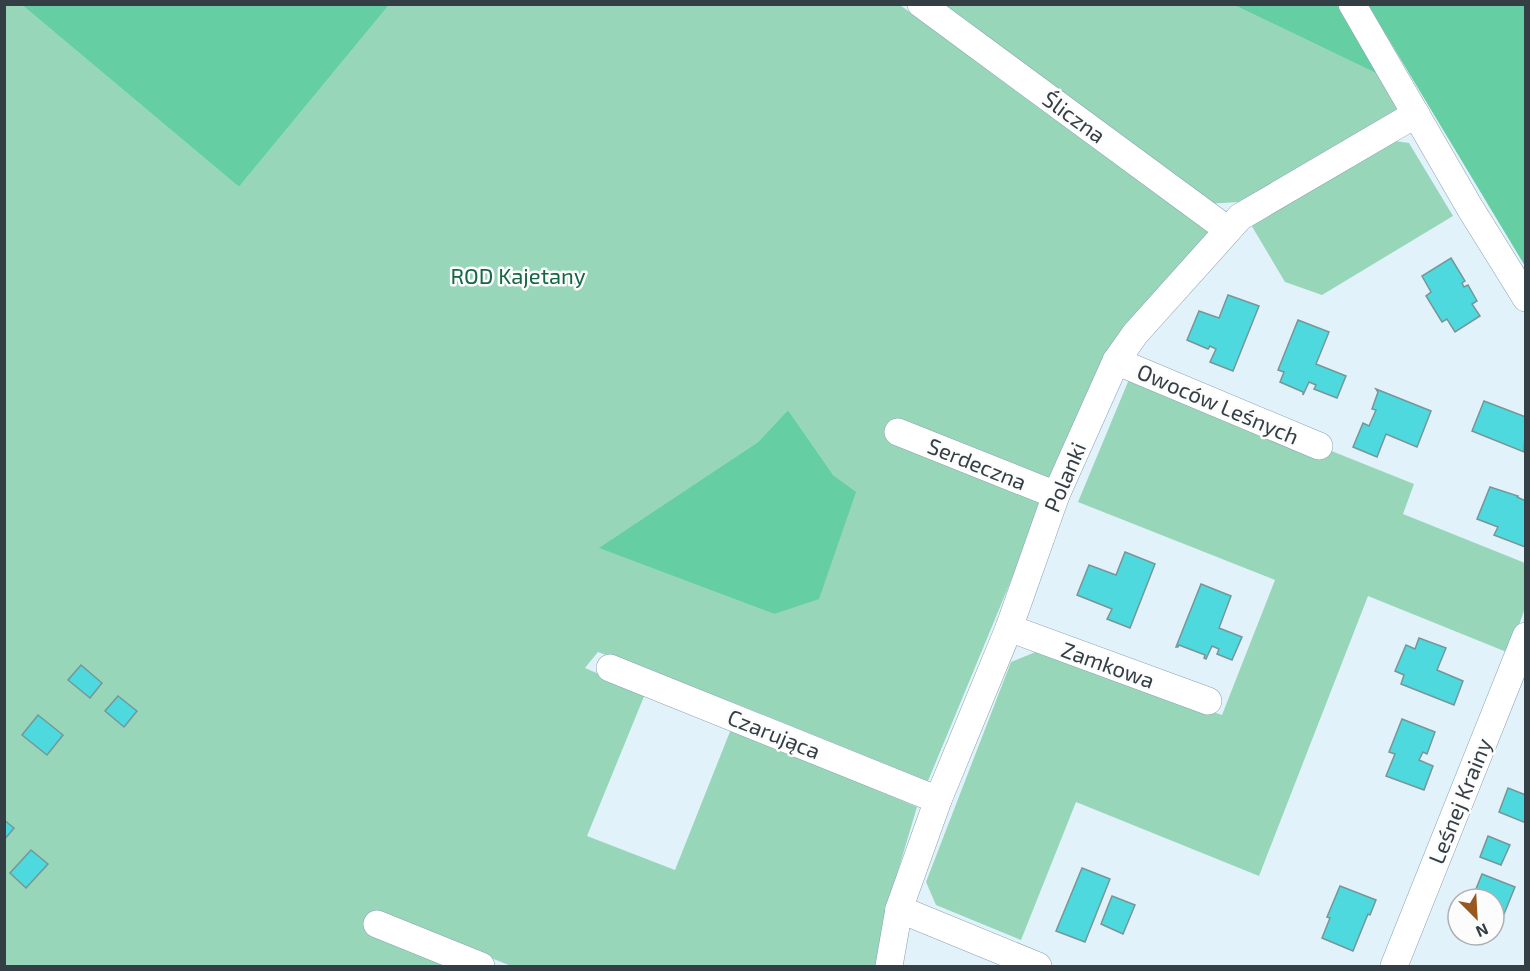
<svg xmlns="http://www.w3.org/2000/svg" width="1530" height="971" viewBox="0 0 1530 971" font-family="'Exo 2',sans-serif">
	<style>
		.green { fill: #98d6b9; fill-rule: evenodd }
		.forest { fill: #65cea2 }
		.building { fill: #4ed9df; stroke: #769697; stroke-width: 1.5 }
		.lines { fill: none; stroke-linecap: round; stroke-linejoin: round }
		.minor-casing { stroke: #89a2b1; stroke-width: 28 }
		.minor { stroke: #fff; stroke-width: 27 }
		.labels { text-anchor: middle; stroke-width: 5; stroke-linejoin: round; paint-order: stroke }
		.street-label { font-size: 22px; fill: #343f45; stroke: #fcfcfc }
		.park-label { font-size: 22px; fill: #156548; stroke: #fcfcfc }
	</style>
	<rect width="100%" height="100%" fill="#e2f2fb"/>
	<g class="green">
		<path d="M5 5H22L239 187 389 5H900L1210 233 1052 482 899 420 891 443 1043 503 928 781 737 704 598 652 585 668 645 694 587 836 675 870 731 729 917 807 883 921 877 966H511L375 912 365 931 453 966H5ZM788 410 834 476 774 614 600 548 758 442Z"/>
		<path d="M940 5H1234L1386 78 1404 109 1239 202 1205 204Z"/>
		<path d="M1387 140 1409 143 1453 216 1322 295 1285 282 1250 223Z"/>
		<path d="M1130 377 1329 450 1414 484 1403 514 1525 563V608L1509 653 1368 596 1259 876 1076 802 1021 940 936 905 926 882 1011 662 1038 651 1222 715 1275 580 1078 502Z"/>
	</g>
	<g class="forest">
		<path d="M22 5H389L239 187Z"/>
		<path d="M1234 5H1343L1386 78Z"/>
		<path d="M1368 5H1525V266Z"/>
		<path d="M788 410 834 476 856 492 819 599 774 614 599 548 758 442Z"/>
	</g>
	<g class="building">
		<path d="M1451 258 1465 281 1462 283 1464 287 1468 285 1477 301 1472 304 1480 316 1455 332 1447 319 1442 322 1426 296 1431 292 1422 276Z"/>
		<path d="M1228 295 1259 306 1233 371 1210 362 1216 349 1210 346 1208 349 1187 340 1199 311 1219 318Z"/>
		<path d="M1298 320 1329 332 1316 364 1346 376 1337 398 1314 389 1316 385 1309 382 1303 395V392L1280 382 1284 372 1278 370Z"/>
		<path d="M1376 389 1431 411 1417 447 1386 434 1377 457 1353 447 1363 423 1369 426 1376 410 1372 409 1378 392Z"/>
		<path d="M1484 401 1526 417 1524 452 1472 431Z"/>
		<path d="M1490 487 1518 496 1517 497 1526 501 1525 547 1494 535 1498 527 1477 519Z"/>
		<path d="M1125 552 1155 564 1130 628 1107 619 1112 609 1077 595 1089 565 1116 575Z"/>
		<path d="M1201 584 1231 596 1219 628 1242 637 1232 660 1217 654 1219 649 1212 646 1206 659 1204 658 1205 655 1179 645 1178 647H1176Z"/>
		<path d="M1419 638 1446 648 1437 670 1463 681 1454 705 1401 684 1404 675 1395 671 1406 645 1415 649Z"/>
		<path d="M81 665 102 683 90 698 68 680Z"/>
		<path d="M118 696 137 711 124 727 105 711Z"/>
		<path d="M38 715 63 735 47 755 22 735Z"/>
		<path d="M1402 719 1435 732 1427 754 1423 752 1419 760 1433 766 1424 790 1386 776 1395 754 1389 752Z"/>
		<path d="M1508 788 1526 795V823L1499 812Z"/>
		<path d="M4 820 14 828 4 840Z"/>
		<path d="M1488 836 1510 845 1501 865 1480 857Z"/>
		<path d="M31 850 48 864 26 888 10 873Z"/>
		<path d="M1082 868 1110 879 1085 942 1056 931Z"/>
		<path d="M1482 874 1515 887 1504 914 1494 910V899H1472Z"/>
		<path d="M1340 886 1376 900 1370 915 1368 914 1353 951 1322 938 1330 918 1327 917Z"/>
		<path d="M1112 896 1135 905 1123 934 1101 924Z"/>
	</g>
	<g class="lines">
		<defs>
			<g id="minor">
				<path d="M921 4 1228 230"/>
				<path d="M1352 4 1470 208 1526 298"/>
				<path d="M1116 361 1319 446"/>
				<path d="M898 432 1056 495"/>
				<path d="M1009 628 1208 701"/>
				<path d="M610 668 938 800"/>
				<path d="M899 909 1038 966"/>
				<path d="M377 924 481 966"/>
				<path d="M889 966 899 909 938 800 1009 628 1056 495 1116 361 1135 334 1240 217 1416 114"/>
				<path d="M1394 966 1526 636"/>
			</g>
		</defs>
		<use href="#minor" class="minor-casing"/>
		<use href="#minor" class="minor"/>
	</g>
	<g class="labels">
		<g class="street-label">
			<text transform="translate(1074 117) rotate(36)" y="8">Śliczna</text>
			<text transform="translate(1218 404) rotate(23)" y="8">Owoców Leśnych</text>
			<text transform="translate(977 464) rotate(22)" y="8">Serdeczna</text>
			<text transform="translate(1065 477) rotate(-67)" y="8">Polanki</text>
			<text transform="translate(1108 665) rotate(20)" y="8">Zamkowa</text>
			<text transform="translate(774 734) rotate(22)" y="8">Czarująca</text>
			<text transform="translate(1460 801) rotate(-68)" y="8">Leśnej Krainy</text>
		</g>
		<g class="park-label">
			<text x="518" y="284">ROD Kajetany</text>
		</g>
	</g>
	<rect width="1530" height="971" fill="none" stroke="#343f45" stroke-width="12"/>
	<g transform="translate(1476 917) rotate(156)"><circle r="28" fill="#fcfcfc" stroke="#acb0b3" stroke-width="1.5"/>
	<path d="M0-4.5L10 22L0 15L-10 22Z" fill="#97591f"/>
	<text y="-9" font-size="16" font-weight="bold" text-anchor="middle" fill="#343f45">N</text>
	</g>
</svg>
